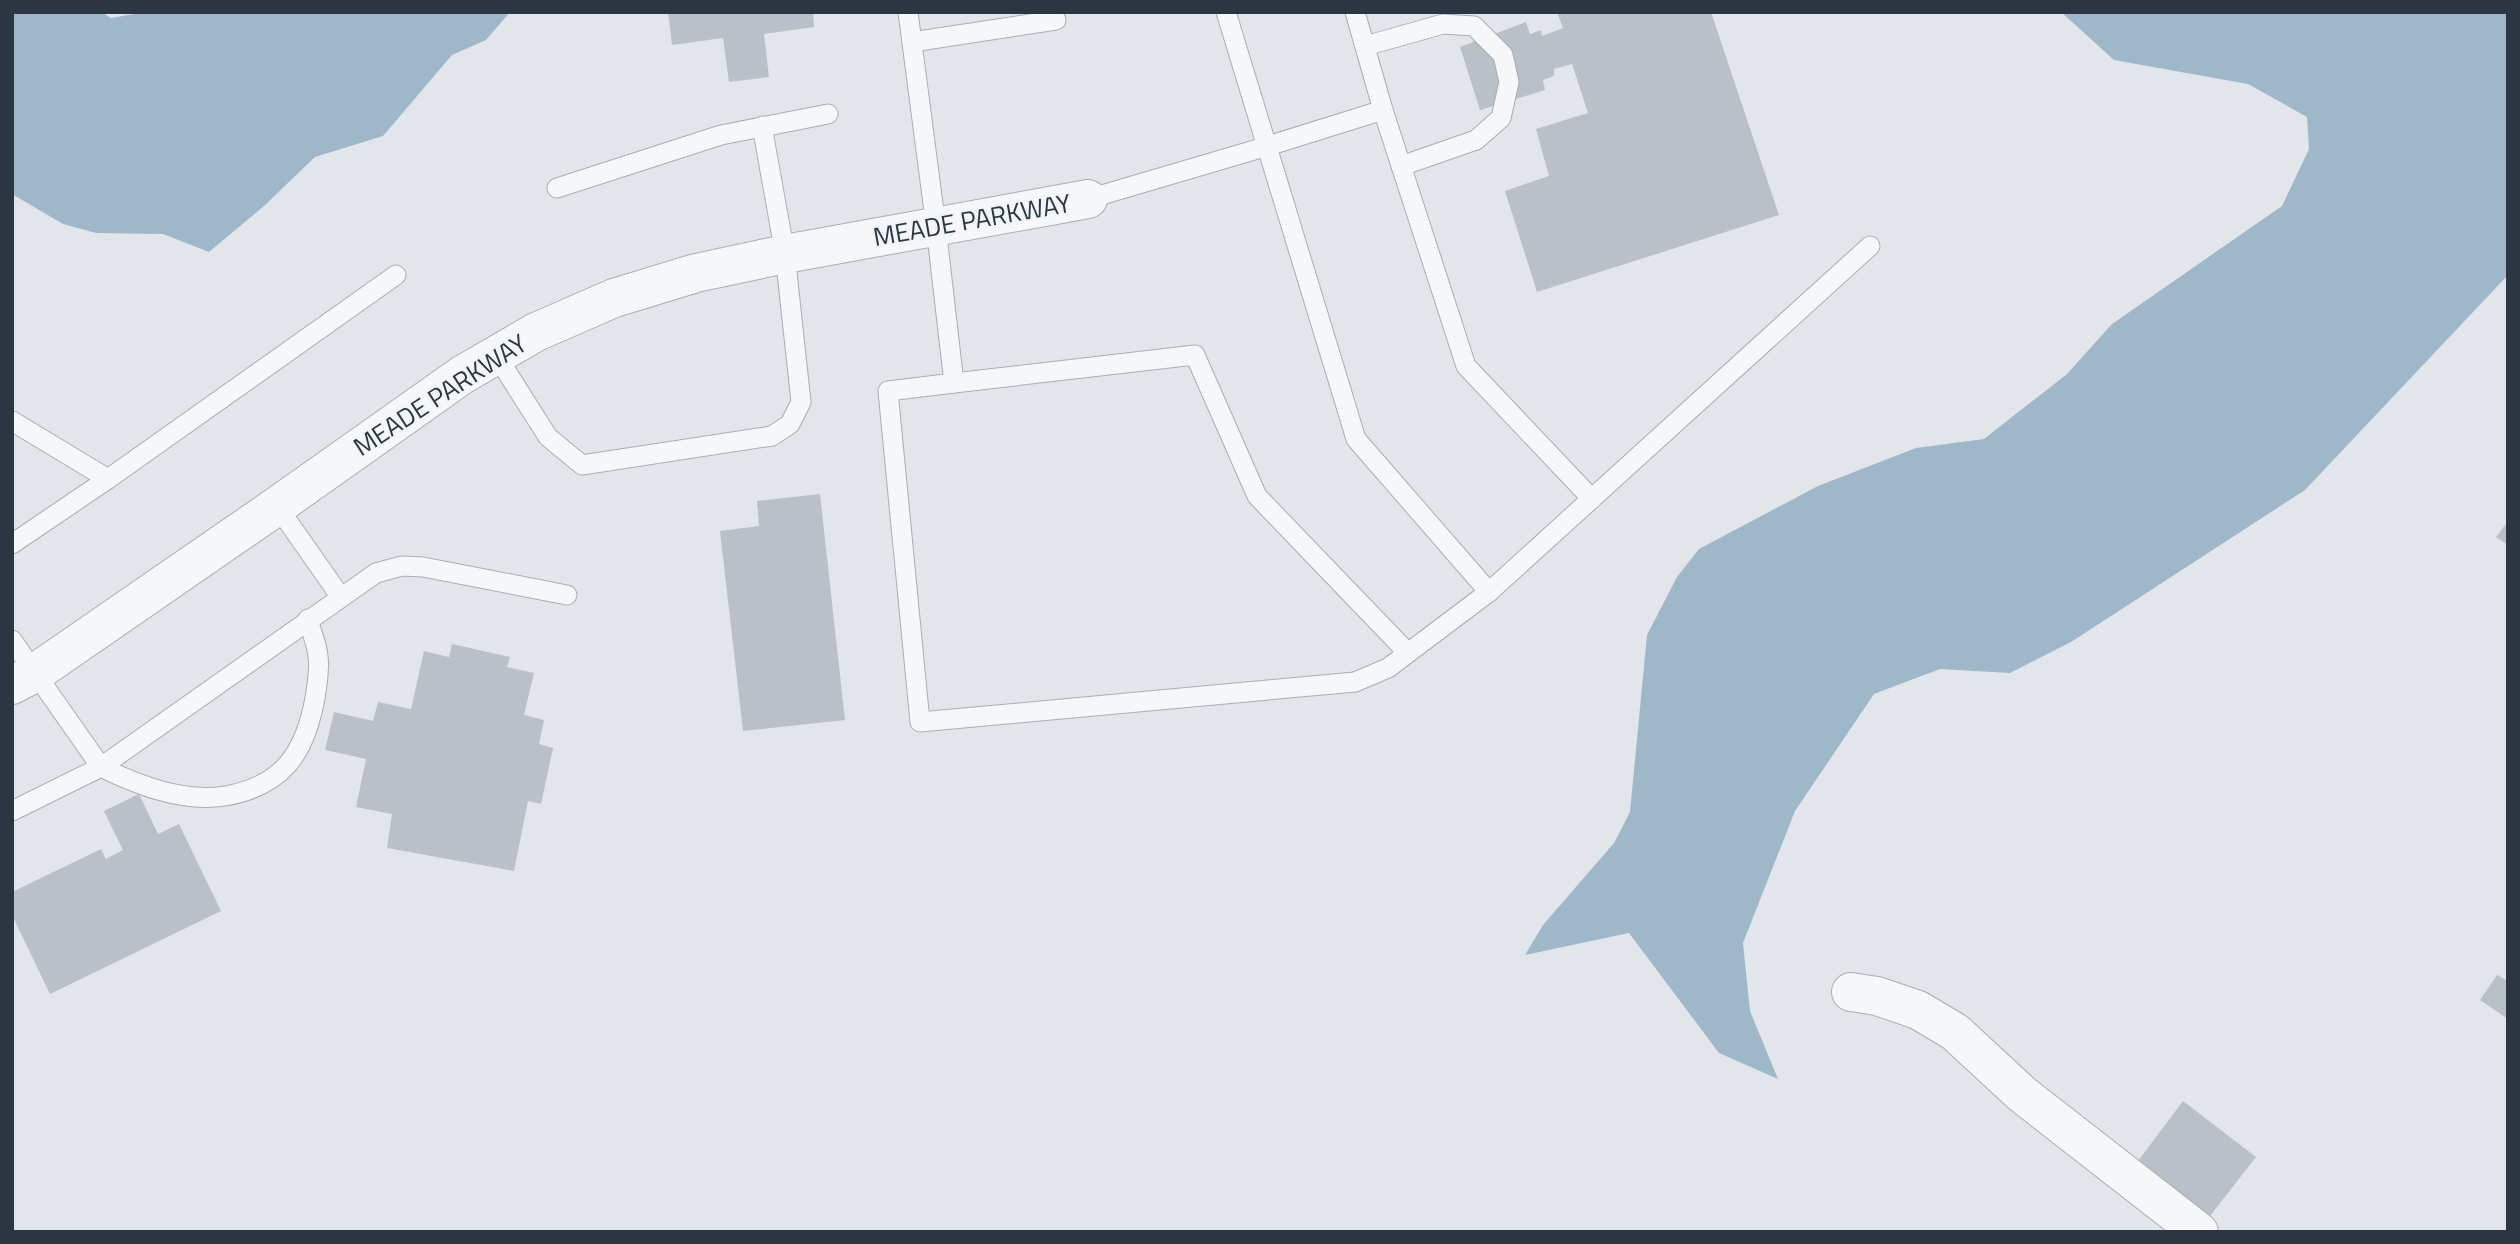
<svg xmlns="http://www.w3.org/2000/svg" width="2520" height="1244" viewBox="0 0 2520 1244" font-family="'Titillium Web',sans-serif">
	<style>
		.water { fill: #9eb8c9 }
		.building { fill: #bac0c7 }
		.lines { fill: none; stroke-linecap: round; stroke-linejoin: round }
		.service-casing { stroke: #a7aeb4; stroke-width: 21 }
		.minor-casing { stroke: #a7aeb4; stroke-width: 40 }
		.service { stroke: #f5f7f9; stroke-width: 19 }
		.minor { stroke: #f5f7f9; stroke-width: 38 }
		.labels { text-anchor: middle; stroke-width: 5; stroke-linejoin: round; paint-order: stroke }
		.street-label { font-size: 26px; fill: #2b3642; stroke: #f2f5f8 }
	</style>
	<rect width="100%" height="100%" fill="#e2e6ea"/>
	<g class="water">
		<path d="M12 12H101L111 18 145 12H510L486 40 452 55 383 136 315 157 264 206 209 252 163 234 96 233 63 224 12 194Z"/>
		<path d="M2061 12H2508V275L2305 490 2071 642 2010 673 1940 669 1874 694 1795 811 1743 943 1750 1011 1778 1079 1719 1053 1629 933 1525 955 1543 925 1614 843 1630 812 1647 635 1677 577 1699 549 1818 486 1916 448 1984 439 2067 374 2112 324 2282 206 2309 149 2307 117 2248 84 2114 60Z"/>
	</g>
	<g class="building">
		<path d="M668 12H813L814 27 764 34 769 77 729 82 723 38 672 45Z"/>
		<path d="M1557 12H1711L1779 215 1537 292 1505 191 1549 176 1536 129 1588 113 1572 64 1554 69V76L1543 80 1545 90 1480 110 1460 47 1526 22 1530 34 1541 30 1542 36 1563 28Z"/>
		<path d="M820 494 845 720 743 731 720 531 759 526 757 501Z"/>
		<path d="M2508 521V545L2496 537Z"/>
		<path d="M452 644 510 657 507 667 534 673 524 715 544 720 539 744 553 748 541 804 528 801 514 871 387 848 392 814 356 807 366 759 325 750 334 712 373 721 378 702 411 709 424 651 449 657Z"/>
		<path d="M139 794 158 834 179 824 221 911 50 994 12 915V892L101 849 106 859 123 850 104 811Z"/>
		<path d="M2497 975 2508 981V1019L2480 1000Z"/>
		<path d="M2183 1101 2256 1157 2210 1216 2138 1161Z"/>
	</g>
	<g class="lines">
		<defs>
			<g id="service">
				<path d="M908 12 936 227 954 383 888 391 920 722 1355 682 1388 668 1489 592 1870 246"/>
				<path d="M1226 12 1356 439 1489 592"/>
				<path d="M1355 12 1383 110 1466 366 1592 499"/>
				<path d="M912 42 1056 20"/>
				<path d="M1365 46 1443 24 1474 26 1503 55 1509 82 1501 118 1476 140 1401 166"/>
				<path d="M557 188 721 135 828 114"/>
				<path d="M1088 199 1268 146 1383 110"/>
				<path d="M496 355 548 437 582 465 772 436 790 424 801 402 785 254 762 126"/>
				<path d="M954 383 1195 355 1257 496 1408 653"/>
				<path d="M12 421 108 479 396 275"/>
				<path d="M277 506 340 596"/>
				<path d="M12 544 108 479"/>
				<path d="M12 640 101 767 376 573 402 566 423 567 567 595"/>
				<path d="M12 811 101 767C137 785 183 803 225 796 283 786 305 753 315 698 317 685 320 669 318 656 317 644 311 631 308 619"/>
			</g>
			<g id="minor">
				<path d="M12 685 35 673 277 506 462 375 536 332 614 298 696 273 785 254 1088 199"/>
				<path d="M1851 992 1877 996 1918 1010 1955 1032 2022 1094 2199 1232"/>
			</g>
		</defs>
		<use href="#service" class="service-casing"/>
		<use href="#minor" class="minor-casing"/>
		<use href="#service" class="service"/>
		<use href="#minor" class="minor"/>
	</g>
	<g class="labels">
		<g class="street-label">
			<text transform="translate(972 220) rotate(-10)" y="9">MEADE PARKWAY</text>
			<text transform="translate(440 395) rotate(-33)" y="9">MEADE PARKWAY</text>
		</g>
	</g>
	<rect width="2520" height="1244" fill="none" stroke="#2b3642" stroke-width="28"/>
</svg>
